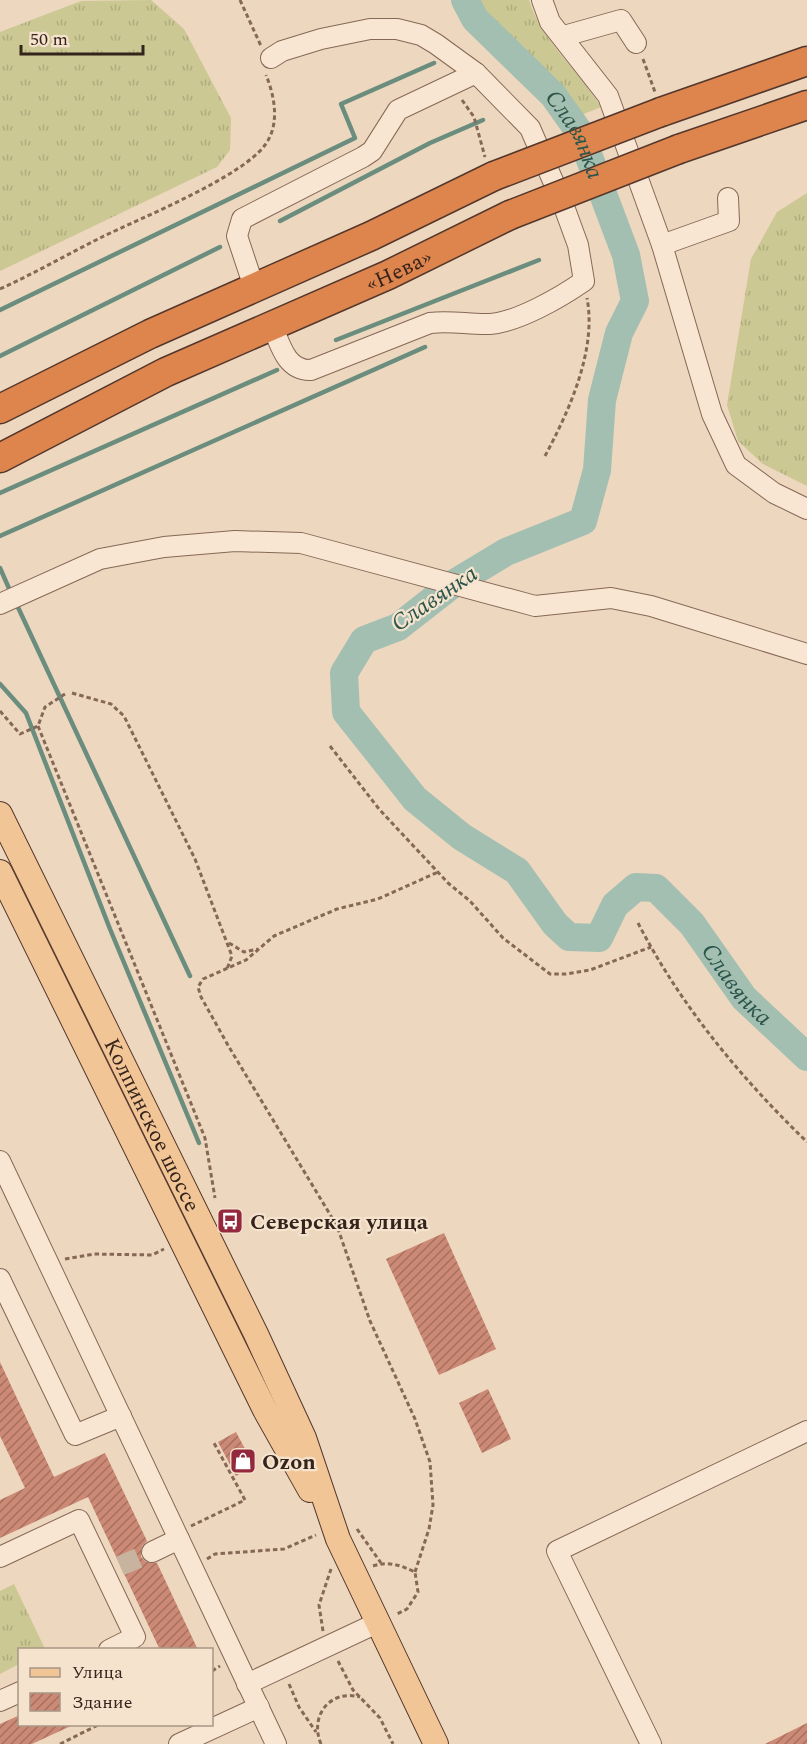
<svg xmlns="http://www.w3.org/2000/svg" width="807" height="1744" viewBox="0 0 807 1744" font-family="Spectral,serif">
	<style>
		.grass { fill: url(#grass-tufts) }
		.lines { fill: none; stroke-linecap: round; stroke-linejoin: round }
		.stream { stroke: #6a8d7e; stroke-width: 4.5 }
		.river { stroke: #a2bfb1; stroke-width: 28 }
		.building { fill: url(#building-hatch) }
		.minor-tunnel { stroke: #c8b39e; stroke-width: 20; stroke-dasharray: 20 10; stroke-linecap: butt }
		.minor-casing { stroke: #866857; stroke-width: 22 }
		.major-casing { stroke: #53372c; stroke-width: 26 }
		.highway-casing { stroke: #53372c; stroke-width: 31 }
		.path { stroke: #866857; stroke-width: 3; stroke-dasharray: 4.5 3; stroke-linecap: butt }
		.minor { stroke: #f8e6d2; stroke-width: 20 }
		.major { stroke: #f1c596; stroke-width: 24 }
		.highway { stroke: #de854e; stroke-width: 28 }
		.highway-bridge-casing { stroke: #53372c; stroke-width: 31; stroke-linecap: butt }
		.highway-bridge { stroke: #de854e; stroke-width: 28 }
		.labels { text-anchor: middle; stroke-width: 4.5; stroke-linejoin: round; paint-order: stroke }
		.street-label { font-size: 22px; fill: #35241c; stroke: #f5e3ce }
		.poi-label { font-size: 22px; font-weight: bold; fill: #35241c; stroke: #f5e3ce; text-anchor: start }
		.water-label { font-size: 24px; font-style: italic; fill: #2b554b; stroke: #f5e3ce }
	</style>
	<defs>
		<pattern id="grass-tufts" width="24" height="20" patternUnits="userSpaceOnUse" patternTransform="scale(1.5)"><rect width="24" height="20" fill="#cbc893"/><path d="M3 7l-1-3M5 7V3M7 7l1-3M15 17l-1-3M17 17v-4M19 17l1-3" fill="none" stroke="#afac7e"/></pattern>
		<pattern id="building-hatch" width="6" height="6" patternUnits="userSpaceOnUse" patternTransform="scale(1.5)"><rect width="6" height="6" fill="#cc8975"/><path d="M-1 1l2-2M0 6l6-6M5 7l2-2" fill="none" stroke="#a6705f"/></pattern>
	</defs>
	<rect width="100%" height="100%" fill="#edd7bf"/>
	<g class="grass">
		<path d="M151 0 184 29 231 118 230 150 217 167 0 271V32L81 1Z"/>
		<path d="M476 0H529C542 42 579 70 601 107L574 118 558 92 478 6Z"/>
		<path d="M807 193V486L763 464 738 441 727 405 751 259 777 212Z"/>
		<path d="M14 1584 45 1649 20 1650 19 1664 0 1674V1591Z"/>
	</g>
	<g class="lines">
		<g class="stream">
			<path d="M280 221 430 143 483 120"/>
			<path d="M0 310 355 138 341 104 434 63"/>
			<path d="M336 340 539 260"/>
			<path d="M0 356 220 247"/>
			<path d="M0 493 277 370"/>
			<path d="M0 536 425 347"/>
			<path d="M0 568 11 593"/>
			<path d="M16 603 190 976"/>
			<path d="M0 684 26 713 110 929 199 1143"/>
		</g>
		<path class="river" id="s1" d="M465 0 475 19 553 95 580 133 626 255 635 301 619 333 602 400 597 470 583 521 506 552 453 584 398 627 364 640 344 673 346 712 415 799 462 837 517 871 555 924 569 937 599 938 615 905 636 887 656 888 692 924 744 998 807 1057"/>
	</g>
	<g class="building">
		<path d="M444 1233 496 1349 439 1375 386 1259Z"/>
		<path d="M0 1362 54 1477 105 1453 147 1541 142 1546 141 1557 146 1562 157 1563 198 1650H160L88 1497 0 1538V1500L25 1488 0 1436Z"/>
		<path d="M488 1389 511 1439 482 1453 459 1403Z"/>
		<path d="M236 1432 254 1466 236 1476 218 1442Z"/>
		<path d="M20 1715V1725H73L32 1744H0V1724Z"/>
		<path d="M807 1723V1744H765Z"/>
	</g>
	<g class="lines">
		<path class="minor-tunnel" d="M120 1566 152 1552"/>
		<defs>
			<g id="minor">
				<path d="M542 0 550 22 608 96 662 245 712 414 736 465 774 493 807 509"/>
				<path d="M564 36 621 20 636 43"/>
				<path d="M271 58 282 51 321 39 370 29H397L421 35 436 44 476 73 530 128 563 204 578 245 584 281C561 297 518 322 490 324 470 325 451 320 430 323L311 370C286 371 280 344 272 325"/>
				<path d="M662 245 729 221 728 198"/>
				<path d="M254 287 237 236 242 219 363 157 372 151 398 110 476 73"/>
				<path d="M0 604 100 559 164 547 235 541 301 543 535 606 611 598 651 606 807 654"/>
				<path d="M0 1161 276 1744"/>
				<path d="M0 1279 75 1435 121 1416"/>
				<path d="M152 1552 179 1539"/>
				<path d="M0 1557 79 1520 135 1637 109 1650"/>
				<path d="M247 1684 377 1623"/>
				<path d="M0 1701 20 1692"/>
				<path d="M179 1744 259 1707"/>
				<path d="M651 1744 557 1551 807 1431"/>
			</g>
			<g id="major">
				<path id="s2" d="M0 814 256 1334 304 1438 338 1539 436 1744"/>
				<path d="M0 872 265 1410 310 1490"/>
			</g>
			<g id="highway">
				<path d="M661 112 807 61"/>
				<path d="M679 149 807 105"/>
				<path d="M0 409 150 334 371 236 494 176"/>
				<path id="s3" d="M0 458 166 372 388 275 510 215"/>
			</g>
		</defs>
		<use href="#minor" class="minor-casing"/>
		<use href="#major" class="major-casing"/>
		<use href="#highway" class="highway-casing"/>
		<g class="path">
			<path d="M240 0 261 46"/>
			<path d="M643 59 655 92"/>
			<path d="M462 100 474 117 485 157"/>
			<path d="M0 289C35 273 68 254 102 237 141 218 242 177 265 145 280 125 275 97 266 75"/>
			<path d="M545 456C569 411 597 350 587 298"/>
			<path d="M72 693 111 704 124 716 195 859 232 956 227 969"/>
			<path d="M0 711 20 734 38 726 45 707 65 694"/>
			<path d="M38 726 205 1138 215 1198"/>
			<path d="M330 746 379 809 448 883 470 901 503 938 550 974H566L590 970 651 947"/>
			<path d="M638 923C681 1006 740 1077 807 1142"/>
			<path d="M229 943 244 952 258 949"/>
			<path d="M65 1259 94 1254 152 1255 164 1249"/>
			<path d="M191 1526 245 1500 214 1443"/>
			<path d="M357 1529 381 1563"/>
			<path d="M207 1559 215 1554 284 1549 316 1535"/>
			<path d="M373 1566C389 1561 400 1565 415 1572L418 1592 407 1609 395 1615"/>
			<path d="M415 1572 429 1529 433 1505 430 1462 415 1419 370 1321 337 1226 229 1047 201 997 198 987 203 979 246 960 274 936 337 909 378 899 438 872"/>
			<path d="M323 1631 319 1605 331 1569"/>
			<path d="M338 1661 353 1690 380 1718 393 1744"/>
			<path d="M212 1671 220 1666"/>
			<path d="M289 1684 299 1707 316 1732"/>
			<path d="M60 1744 100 1724"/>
			<path d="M321 1744C309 1716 330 1689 360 1697"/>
		</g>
		<use href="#minor" class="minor"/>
		<use href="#major" class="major"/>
		<use href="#highway" class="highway"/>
		<defs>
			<g id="highway-bridge">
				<path d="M494 176 661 112"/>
				<path d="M510 215 679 149"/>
			</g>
		</defs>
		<use href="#highway-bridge" class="highway-bridge-casing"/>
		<use href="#highway-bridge" class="highway-bridge"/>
	</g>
	<defs>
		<symbol id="bus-square" viewBox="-11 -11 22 22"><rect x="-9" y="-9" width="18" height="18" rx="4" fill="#94283c" stroke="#f5e3ce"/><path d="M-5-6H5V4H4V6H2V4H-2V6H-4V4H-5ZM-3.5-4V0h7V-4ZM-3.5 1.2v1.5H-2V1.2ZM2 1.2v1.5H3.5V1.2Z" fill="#fff"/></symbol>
		<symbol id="shop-square" viewBox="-11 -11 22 22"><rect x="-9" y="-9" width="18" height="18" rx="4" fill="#94283c" stroke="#f5e3ce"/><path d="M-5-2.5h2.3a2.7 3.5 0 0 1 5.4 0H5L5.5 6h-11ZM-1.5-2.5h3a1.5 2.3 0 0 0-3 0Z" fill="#fff"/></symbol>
	</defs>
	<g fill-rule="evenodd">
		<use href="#bus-square" x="215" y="1206" width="30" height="30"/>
		<use href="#shop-square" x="228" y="1446" width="30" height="30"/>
	</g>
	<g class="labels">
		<g class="street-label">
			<text dy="8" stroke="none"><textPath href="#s3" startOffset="441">«Нева»</textPath></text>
			<text dy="8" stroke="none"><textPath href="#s2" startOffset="346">Колпинское шоссе</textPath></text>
		</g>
		<g class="poi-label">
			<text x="250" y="1229">Северская улица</text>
			<text x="262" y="1469">Ozon</text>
		</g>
		<g class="water-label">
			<text dy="8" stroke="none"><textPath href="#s1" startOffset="176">Славянка</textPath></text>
			<text transform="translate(434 598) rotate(-34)" y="8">Славянка</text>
			<text dy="8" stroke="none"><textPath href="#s1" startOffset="1472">Славянка</textPath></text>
		</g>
	</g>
	<rect x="18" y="1648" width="195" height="78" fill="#f5e3ce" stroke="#a89787" stroke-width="1.5"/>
	<rect x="30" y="1668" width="30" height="9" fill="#f1c596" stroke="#a89787" stroke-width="1.5"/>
	<text x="72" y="1678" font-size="18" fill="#35241c">Улица</text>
	<rect x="30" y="1693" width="30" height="18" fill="url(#building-hatch)" stroke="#a89787" stroke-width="1.5"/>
	<text x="72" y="1708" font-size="18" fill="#35241c">Здание</text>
	<path d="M21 45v9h122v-9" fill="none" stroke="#35241c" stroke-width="3"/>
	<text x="30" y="45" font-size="18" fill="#35241c" stroke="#f5e3ce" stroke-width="4.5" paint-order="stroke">50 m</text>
</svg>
